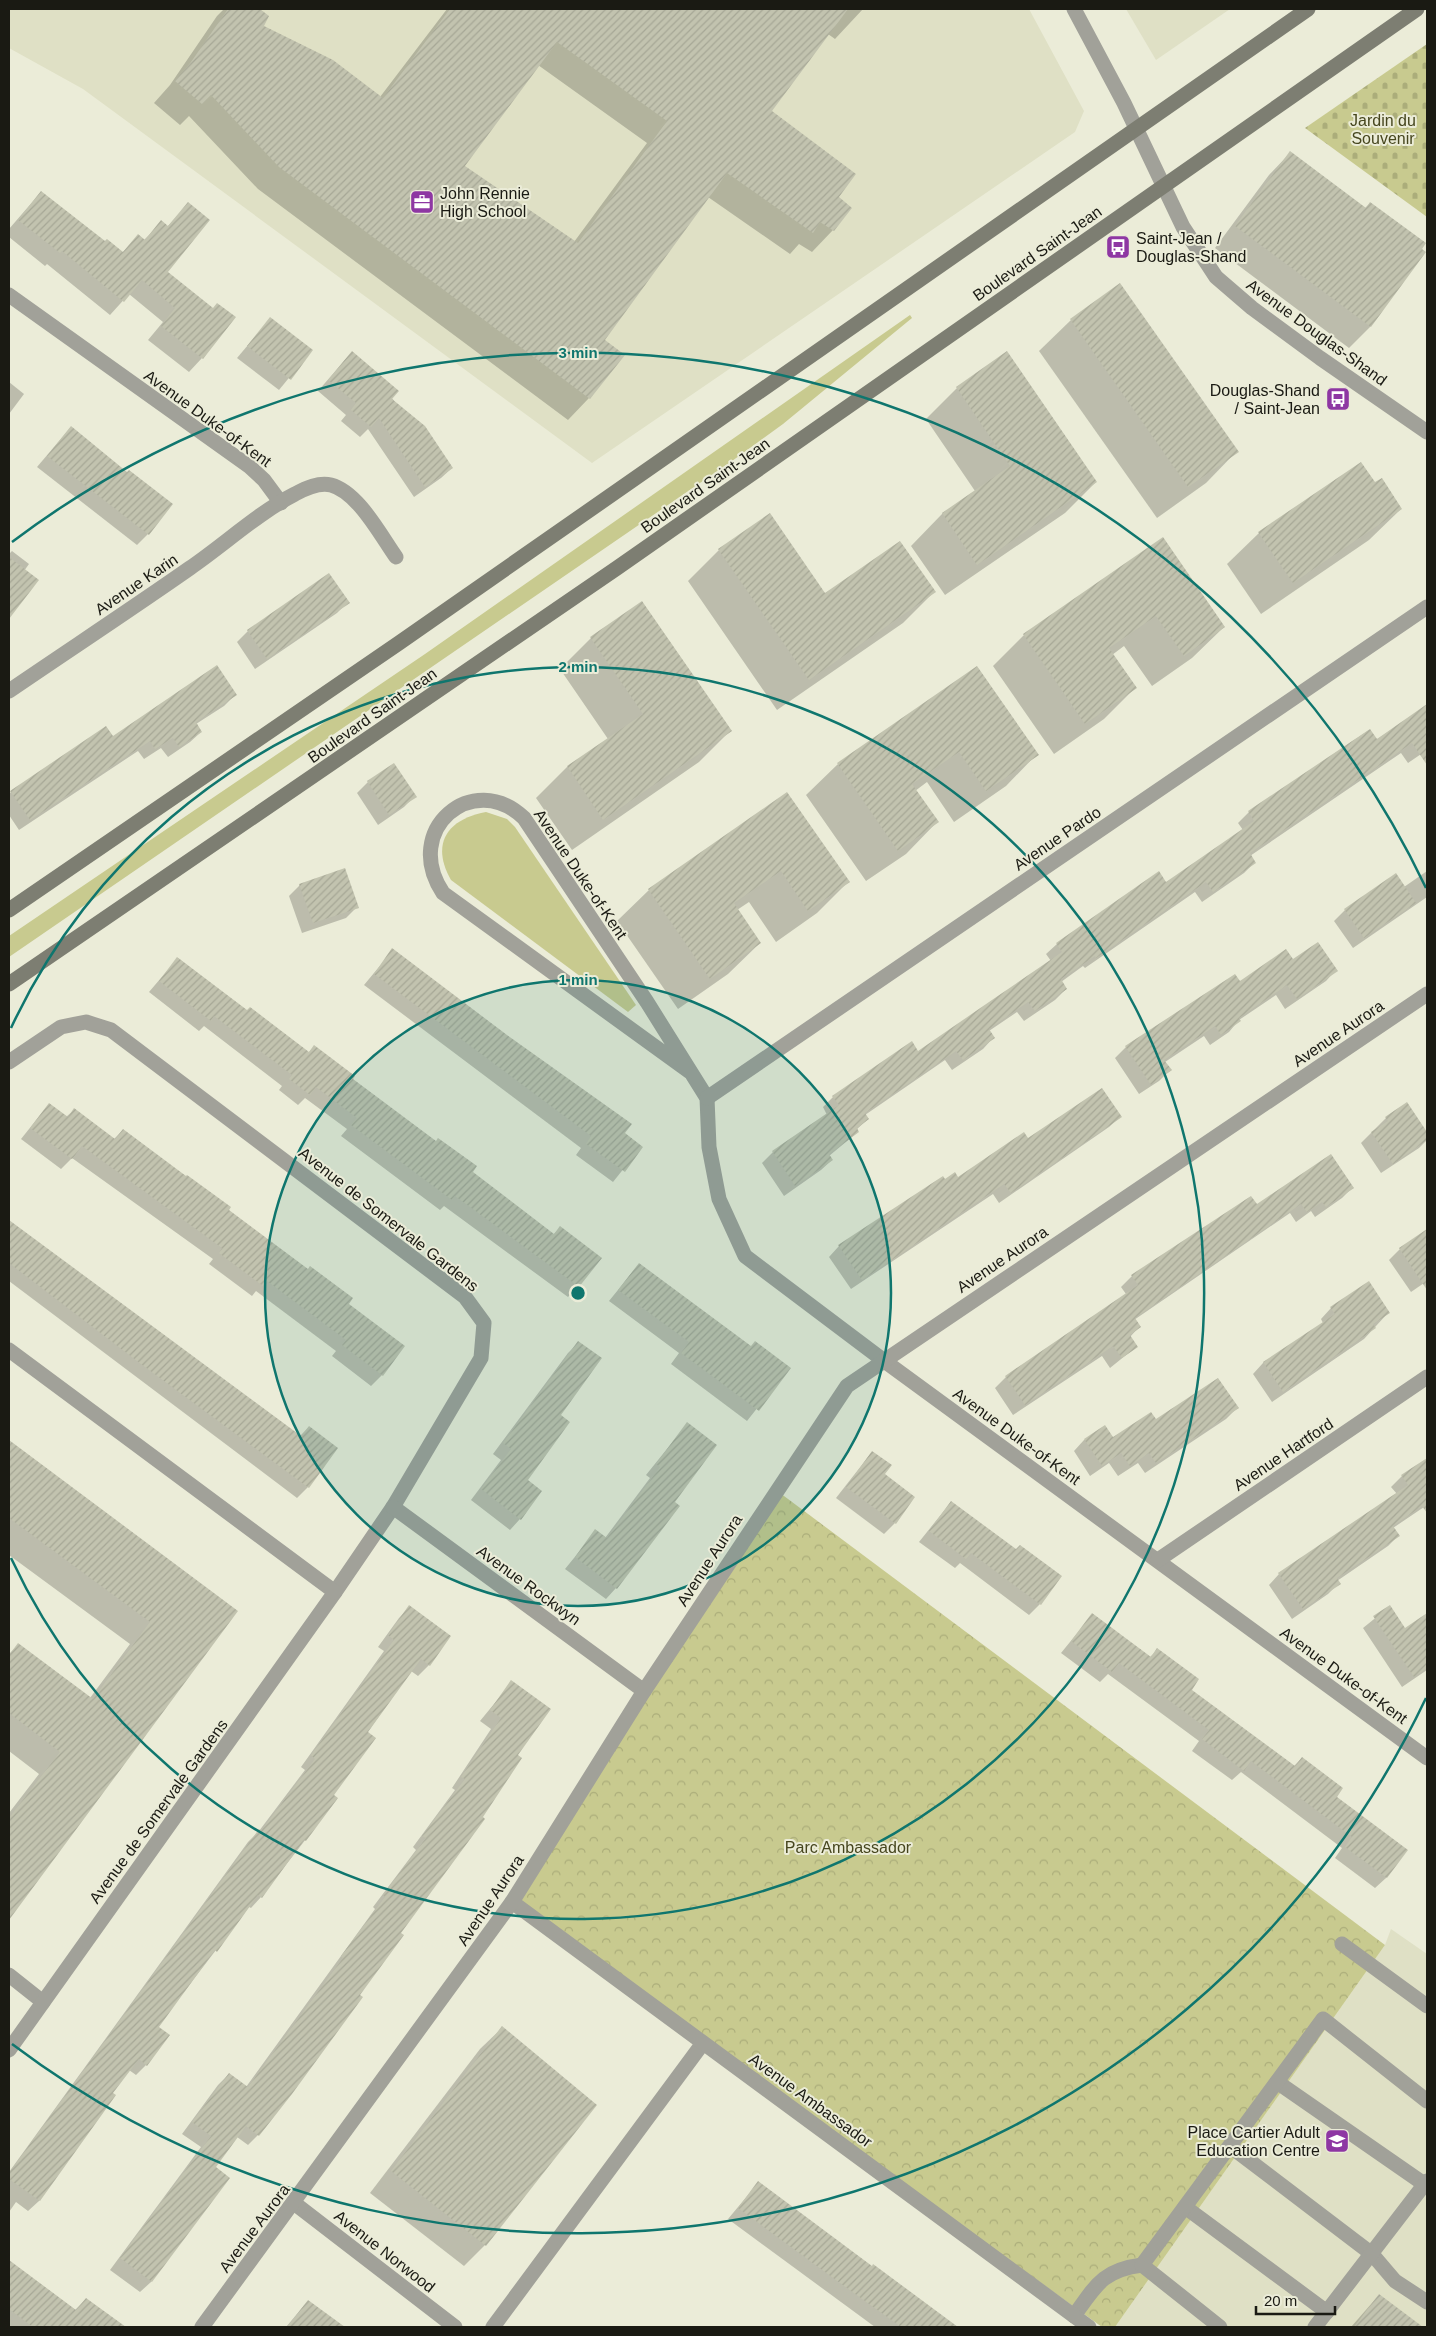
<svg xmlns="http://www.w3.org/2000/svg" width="1436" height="2336" viewBox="0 0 1436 2336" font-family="Arial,sans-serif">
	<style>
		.built { fill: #dfe0c5 }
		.grass { fill: #c8ca8f }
		.cemetery { fill: url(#cemetery-stones) }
		.park { fill: url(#park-crowns) }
		.shadow { fill: #0003; fill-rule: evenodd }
		.building { fill: url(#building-hatch); fill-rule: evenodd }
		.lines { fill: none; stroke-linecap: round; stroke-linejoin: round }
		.lane { stroke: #a1a199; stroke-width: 15 }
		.street { stroke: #a1a199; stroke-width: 15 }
		.secondary { stroke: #7d7e72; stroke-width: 15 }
		.ring { fill: none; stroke: #0f766e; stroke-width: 2.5 }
		.labels { text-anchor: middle; stroke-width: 4; stroke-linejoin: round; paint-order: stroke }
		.park-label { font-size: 16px; fill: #46461e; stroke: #ebecd8 }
		.poi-label { font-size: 16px; fill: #1a1a13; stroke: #ebecd8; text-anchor: start }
		.street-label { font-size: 16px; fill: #1a1a13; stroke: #ebecd8 }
		.centre { fill: #0f766e; stroke: #ebecd8; stroke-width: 2.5 }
		.ring-label { font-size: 15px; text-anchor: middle; font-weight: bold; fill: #0f766e; stroke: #ebecd8; stroke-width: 4; stroke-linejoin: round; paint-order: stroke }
	</style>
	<defs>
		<pattern id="cemetery-stones" width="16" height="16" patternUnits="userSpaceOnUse" patternTransform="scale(1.25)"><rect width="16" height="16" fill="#c8ca8f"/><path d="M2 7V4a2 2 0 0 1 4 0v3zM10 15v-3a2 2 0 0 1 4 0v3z" fill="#abad7a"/></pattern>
		<pattern id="park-crowns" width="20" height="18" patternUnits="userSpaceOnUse" patternTransform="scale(1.25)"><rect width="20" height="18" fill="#c8ca8f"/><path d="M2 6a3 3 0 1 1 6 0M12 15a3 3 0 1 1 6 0" fill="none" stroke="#abad7a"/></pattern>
		<pattern id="building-hatch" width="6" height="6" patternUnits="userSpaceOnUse" patternTransform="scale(1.25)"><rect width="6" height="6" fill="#c2c3af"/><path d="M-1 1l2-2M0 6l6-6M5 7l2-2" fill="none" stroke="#a6a796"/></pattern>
	</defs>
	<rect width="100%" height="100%" fill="#ebecd8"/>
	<g class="built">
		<path d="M9 9H1029L1084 111 1075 132 592 463 83 89 9 48Z"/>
		<path d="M1126 9H1230L1156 60Z"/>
		<path d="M1391 1929 1427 1954V2327H1115L1385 1945Z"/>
	</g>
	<g class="grass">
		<path d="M910 315 912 318 783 424 732 461 9 957V936L425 654Z"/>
		<path d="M486 812 507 819 515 827 636 1005 628 1012 451 880C430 843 448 819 486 812Z"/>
	</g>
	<path class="cemetery" d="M1427 44V217L1305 128Z"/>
	<path class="park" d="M776 1490 1385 1945 1115 2327H1102L512 1902Z"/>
	<g class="shadow">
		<path d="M224 9H258L268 16 263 26 380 97 447 9H863L835 39 828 34 770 111 838 197 833 230 812 252 799 244 790 254 708 197 603 340 589 398 568 420 258 189 189 116 180 125 154 103 170 85 217 16ZM538 65 647 143 574 242 463 166Z"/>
		<path d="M1290 153 1365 208 1370 203 1371 326 1349 348 1215 248 1269 175Z"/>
		<path d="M41 192 105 243 122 253 138 236 144 240 162 222 167 227 188 204 166 273 202 358 189 372 148 340 163 322 129 294 110 315 47 264 45 266 9 237V229Z"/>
		<path d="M1120 285 1237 451 1206 483 1157 518 1039 351 1071 320Z"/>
		<path d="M270 319 311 351 279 390 237 358Z"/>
		<path d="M352 352 452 468 441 478 414 497 368 429 360 437 341 421 346 415 318 391Z"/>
		<path d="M1007 353 1096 482 1065 513 945 595 911 546 942 514 975 491 926 419 957 388Z"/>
		<path d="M9 382 24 394 9 414Z"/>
		<path d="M71 427 148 534 137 545 37 467Z"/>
		<path d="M1375 484 1401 509 1369 540 1261 614 1227 564 1259 533Z"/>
		<path d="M1163 539 1224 627 1192 658 1152 686 1124 646 1112 655 1135 688 1104 719 1054 754 993 666 1024 635Z"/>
		<path d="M719 550 825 594 934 592 903 623 777 710 688 581Z"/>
		<path d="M12 551 29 564 24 571 9 617V554Z"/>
		<path d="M348 602 337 613 255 669 237 642 248 631Z"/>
		<path d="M591 638 730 731 699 762 572 850 536 798 567 767 608 739 560 669Z"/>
		<path d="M977 667 1037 754 1006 786 954 822 927 782 915 791 937 822 906 854 866 881 806 795 838 764Z"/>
		<path d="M235 695 224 706 196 724 201 732 190 742 168 757 161 748 144 759 138 751 19 830 9 815V794L11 792 112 738Z"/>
		<path d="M1427 706V750L1408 763 1401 753 1250 856 1254 863 1244 873 1202 902 1195 892 1085 968 1083 966 1061 982 1066 989 1055 1000 1024 1021 1017 1012 989 1031 993 1038 983 1049 952 1070 945 1060 865 1115 868 1119 856 1130 858 1132 829 1156 832 1160 821 1170 784 1196 762 1163 773 1152 827 1115 823 1107 833 1097 918 1052 1051 961 1046 954 1057 944 1166 884 1243 830 1238 823 1249 812 1369 730 1376 740Z"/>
		<path d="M368 782 415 796 404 807 378 825 357 793Z"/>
		<path d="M787 794 848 882 817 913 776 942 749 902 737 910 760 943 728 974 678 1009 617 921 649 890Z"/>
		<path d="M1427 871V897L1353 948 1334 921 1345 910 1404 887Z"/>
		<path d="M300 885 357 907 346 918 302 933 289 896Z"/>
		<path d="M393 950 641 1147 613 1182 576 1155 581 1148 364 985Z"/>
		<path d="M178 958 247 1012 308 1053 314 1047 351 1079 553 1235 560 1228 578 1286 568 1297 444 1206 440 1210 341 1136 347 1129 305 1098 298 1105 279 1090 282 1086 204 1026 199 1031 149 992Z"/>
		<path d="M1292 961 1336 970 1326 981 1285 1009 1276 995 1239 1020 1229 1032 1210 1045 1204 1036 1165 1062 1170 1070 1159 1081 1139 1094 1115 1058 1126 1047 1235 976 1239 982Z"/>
		<path d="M49 1104 66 1117 74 1110 114 1139 123 1130 347 1304 382 1375 371 1386 332 1356 336 1351 256 1291 252 1296 209 1264 213 1259 72 1158 61 1169 21 1139Z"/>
		<path d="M1407 1104 1427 1134V1140L1419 1148 1381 1173 1361 1143 1386 1118Z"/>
		<path d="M1120 1117 1109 1127 999 1203 993 1194 851 1289 829 1257 839 1246 945 1180 958 1178 1028 1140Z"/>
		<path d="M1353 1187 1342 1198 1315 1217 1311 1211 1296 1222 1290 1213 1134 1320 1139 1327 1130 1337 1136 1347 1110 1368 1102 1356 1013 1415 995 1388 1006 1377 1126 1294 1121 1287 1132 1276 1257 1206Z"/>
		<path d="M9 1223 300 1436 309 1427 308 1487 297 1498 9 1281Z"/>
		<path d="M1427 1231V1281L1411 1292 1389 1260 1400 1249Z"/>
		<path d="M639 1264 751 1348 789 1368 747 1421 671 1364 679 1353 609 1301Z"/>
		<path d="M1331 1308 1388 1313 1364 1339 1272 1402 1253 1374 1263 1363 1323 1323 1321 1319Z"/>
		<path d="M578 1343 559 1416 526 1480 520 1519 510 1530 471 1500 501 1460 493 1454 568 1353Z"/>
		<path d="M1237 1408 1226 1419 1145 1473 1138 1463 1118 1476 1109 1463 1090 1476 1074 1451 1084 1440 1104 1427 1112 1439 1155 1421Z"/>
		<path d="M687 1424 673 1502 679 1506 616 1588 606 1599 565 1569 596 1531 605 1538 650 1478 646 1475Z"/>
		<path d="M9 1441 236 1611 9 1917V1813L39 1774 9 1751V1654L18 1645 90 1698 130 1644 9 1555Z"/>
		<path d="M872 1452 883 1475 895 1523 884 1534 836 1498Z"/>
		<path d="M1427 1459V1505L1393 1528 1398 1536 1388 1546 1337 1581 1339 1583 1328 1594 1292 1619 1269 1585 1279 1574 1397 1494 1391 1487 1402 1476Z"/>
		<path d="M951 1502 1016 1550 1040 1604 1029 1615 960 1563 955 1568 919 1542Z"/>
		<path d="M409 1607 429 1665 418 1676 411 1671 367 1733 332 1795 337 1799 261 1897 251 1908 249 1907 157 2027 146 2065 136 2075 129 2070 111 2093 114 2095 39 2201 28 2211 16 2202 9 2212V2172L248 1842 259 1831 305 1770 301 1767 384 1651 378 1647 399 1618Z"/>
		<path d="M1389 1607 1405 1630 1427 1622V1670L1402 1687 1363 1628Z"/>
		<path d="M1092 1615 1150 1657 1157 1650 1190 1690 1294 1766 1302 1758 1335 1797 1406 1850 1386 1878 1375 1888 1335 1858 1342 1848 1241 1772 1232 1780 1192 1751 1199 1741 1108 1674 1100 1682 1061 1653Z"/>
		<path d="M512 1682 516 1756 400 1933 258 2135 248 2145 237 2137 214 2168 228 2178 151 2282 140 2292 110 2270 201 2147 182 2134 218 2085 229 2074 246 2087 375 1909 373 1907 416 1850 413 1847 455 1790 452 1788 491 1729 480 1721Z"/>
		<path d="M502 2028 485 2245 464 2266 370 2193 480 2049Z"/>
		<path d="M758 2183 871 2267 957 2327H875L728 2219Z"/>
		<path d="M9 2261 75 2310 86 2299 115 2321 110 2327H11L9 2326Z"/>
		<path d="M1379 2295 1421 2327H1351Z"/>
		<path d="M308 2301 343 2327H286Z"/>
	</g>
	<g class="building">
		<path d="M228 9H260L269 16 264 26 333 60 383 98 450 9H848L772 111 856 174 839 197 852 208 834 231 820 222 813 233 727 173 605 340 625 355 590 399 279 167 211 95 202 104 175 81 191 62ZM557 42 667 121 578 243 465 166Z"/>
		<path d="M1290 151 1366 208 1370 202 1426 243 1422 249 1426 252 1371 327 1235 226Z"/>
		<path d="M41 191 105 241 107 239 123 252 138 234 145 240 161 220 168 226 188 202 210 220 168 272 213 308 217 303 236 317 203 359 161 326 175 308 142 280 124 302 62 251 60 253 18 220Z"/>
		<path d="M1120 283 1239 452 1188 487 1070 319Z"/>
		<path d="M270 317 313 350 291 380 247 346Z"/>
		<path d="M352 351 399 391 392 399 425 426 453 468 425 487 379 418 371 427 351 410 356 403 328 380Z"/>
		<path d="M1007 351 1097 482 977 565 942 513 1010 466 956 387Z"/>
		<path d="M71 426 127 472 129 470 173 504 149 535 47 456Z"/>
		<path d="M1361 462 1375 482 1382 478 1402 509 1293 583 1258 532Z"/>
		<path d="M770 513 825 593 900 541 936 592 809 680 718 549Z"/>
		<path d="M1163 537 1225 627 1184 656 1156 616 1109 648 1137 688 1085 724 1023 634Z"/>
		<path d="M9 557 39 580 9 619Z"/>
		<path d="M329 573 350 603 267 659 247 630Z"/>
		<path d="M642 601 732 731 603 820 567 766 643 714 590 637Z"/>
		<path d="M217 665 237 695 196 722 202 732 179 747 173 738 155 749 150 741 30 820 10 791 106 726 113 736Z"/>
		<path d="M977 666 1039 755 986 791 959 752 912 784 939 822 898 851 837 763Z"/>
		<path d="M1427 704V765L1412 743 1250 853 1256 863 1213 892 1206 882 1096 958 1095 956 1061 979 1067 989 1035 1011 1028 1002 989 1029 995 1038 963 1060 956 1051 865 1113 869 1119 857 1128 859 1132 829 1154 833 1160 795 1186 772 1151 839 1105 832 1096 912 1041 918 1051 989 1002 1062 952 1056 943 1159 871 1166 882 1254 821 1248 811 1370 729 1377 739Z"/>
		<path d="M394 763 417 797 389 815 367 781Z"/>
		<path d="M787 792 850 882 808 911 781 871 734 903 761 943 710 979 648 889Z"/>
		<path d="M345 868 359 908 313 923 299 884Z"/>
		<path d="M1396 873 1416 903 1364 938 1344 909Z"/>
		<path d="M1318 942 1338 971 1297 999 1287 985 1239 1018 1241 1021 1221 1035 1215 1026 1164 1060 1172 1070 1151 1085 1125 1046 1235 974 1240 981 1286 949 1293 959Z"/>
		<path d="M392 948 507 1035 632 1124 625 1133 643 1147 625 1172 586 1144 591 1136 374 974Z"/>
		<path d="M177 957 247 1010 250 1007 309 1052 314 1045 355 1076 353 1079 436 1141 438 1138 477 1166 473 1172 554 1234 560 1226 602 1258 579 1287 455 1196 452 1200 351 1125 357 1118 316 1087 310 1095 289 1079 292 1075 214 1016 211 1021 159 981Z"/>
		<path d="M1102 1088 1122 1117 1011 1193 1004 1184 862 1280 838 1245 943 1176 945 1179 955 1172 958 1177 1024 1132 1028 1138Z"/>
		<path d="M1407 1102 1427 1132V1140L1393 1164 1371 1132 1388 1121 1385 1117Z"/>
		<path d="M49 1103 68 1117 74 1108 115 1139 123 1129 186 1176 187 1175 231 1207 229 1210 308 1269 310 1266 353 1298 349 1304 405 1346 383 1376 342 1345 346 1340 267 1281 263 1286 219 1253 222 1248 82 1146 72 1159 30 1128Z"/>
		<path d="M1331 1154 1354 1188 1326 1207 1322 1202 1307 1212 1301 1204 1135 1318 1141 1327 1130 1335 1138 1347 1122 1358 1113 1346 1025 1405 1005 1376 1138 1285 1131 1275 1251 1196 1257 1204Z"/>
		<path d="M9 1220 301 1436 309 1426 338 1448 309 1488 141 1364 9 1263Z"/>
		<path d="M1427 1229V1290L1399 1248Z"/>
		<path d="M639 1263 751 1346 755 1341 791 1368 759 1411 681 1353 689 1342 618 1290Z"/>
		<path d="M1369 1281 1390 1313 1373 1324 1376 1328 1283 1392 1263 1362 1335 1314 1330 1307Z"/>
		<path d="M578 1341 602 1358 561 1415 570 1422 528 1480 542 1491 521 1520 481 1489 511 1449 503 1443Z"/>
		<path d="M1218 1378 1239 1408 1156 1463 1149 1453 1130 1466 1121 1453 1102 1466 1084 1439 1105 1425 1113 1437 1151 1412 1156 1419Z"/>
		<path d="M687 1422 717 1445 675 1502 680 1506 617 1589 575 1557 595 1529 607 1538 660 1467 656 1464Z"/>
		<path d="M9 1440 238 1611 9 1920V1818L60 1752 9 1713V1655L18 1643 93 1699 150 1622 9 1518Z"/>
		<path d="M872 1451 892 1465 885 1474 915 1497 896 1524 846 1487Z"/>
		<path d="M1427 1458V1513L1422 1506 1393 1526 1400 1536 1337 1578 1341 1584 1303 1609 1278 1573 1408 1485 1401 1475Z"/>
		<path d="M951 1501 1016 1549 1020 1545 1062 1576 1041 1605 971 1553 966 1559 929 1531Z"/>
		<path d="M409 1605 451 1636 430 1666 421 1659 368 1732 376 1738 334 1795 338 1798 306 1841 304 1840 262 1898 258 1895 217 1952 215 1950 159 2027 170 2035 147 2066 139 2059 113 2093 116 2095 40 2201 9 2179V2173L259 1829 261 1831 315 1759 311 1755 394 1640 388 1635Z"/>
		<path d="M1390 1605 1405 1628 1427 1613V1668L1414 1677 1373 1616Z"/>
		<path d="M1092 1613 1151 1657 1157 1648 1199 1679 1192 1690 1295 1766 1302 1757 1343 1788 1337 1797 1408 1850 1387 1878 1345 1847 1352 1837 1251 1761 1244 1771 1202 1739 1209 1730 1119 1663 1112 1672 1071 1641Z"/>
		<path d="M511 1680 551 1709 518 1755 522 1758 483 1817 485 1819 401 1933 404 1935 360 1995 363 1997 292 2094 259 2136 246 2126 216 2167 230 2178 152 2282 120 2258 211 2136 192 2122 229 2073 248 2087 343 1958 341 1956 385 1897 383 1895 426 1838 422 1836 465 1779 461 1777 501 1718 490 1710Z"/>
		<path d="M502 2026 597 2105 486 2246 391 2171Z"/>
		<path d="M758 2181 872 2266 873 2264 958 2327H901L840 2283 738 2208Z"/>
		<path d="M9 2260 76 2310 86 2298 126 2327H33L9 2309Z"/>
		<path d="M1379 2294 1423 2327H1354Z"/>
		<path d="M308 2300 345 2327H287Z"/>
	</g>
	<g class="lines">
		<g class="lane">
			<path d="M1342 1944 1427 2006"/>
			<path d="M9 1975 43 2002"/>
			<path d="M1277 2082 1427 2186"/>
			<path d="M1230 2146 1372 2254 1395 2281 1427 2302"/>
			<path d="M1185 2207 1327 2312"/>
			<path d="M1074 2316C1096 2285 1103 2270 1142 2265"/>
			<path d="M493 2327 703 2043"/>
			<path d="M1220 2327 1142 2265 1323 2019 1427 2101"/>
			<path d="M1315 2327 1427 2181"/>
		</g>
		<g class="street">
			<path d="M1074 9 1124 103 1183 227 1216 277 1252 308 1320 358 1427 432"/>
			<path d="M9 295 250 467 264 480 281 503"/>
			<path d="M9 691C69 650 130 610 190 568 225 544 258 513 295 494 306 488 319 482 331 485 358 492 381 536 396 557"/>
			<path d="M9 1062 61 1027 86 1022 111 1030 465 1297 484 1323 481 1358 393 1507 335 1592 9 2050"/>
			<path d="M690 1072 443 893C401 830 473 769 524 818L647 1002 707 1098 709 1147 719 1199 745 1256 883 1360 1427 1758"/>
			<path d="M707 1098 1427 607"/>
			<path d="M9 1350 335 1592"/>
			<path d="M393 1507 644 1691"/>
			<path d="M1158 1560 1427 1377"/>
			<path d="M512 1902 1089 2327"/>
			<path d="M294 2203 455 2327"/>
			<path d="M202 2327 512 1902 644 1691 847 1386 1427 994"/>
		</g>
		<g class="secondary">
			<path d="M9 910 399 643 1308 9"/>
			<path d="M9 984 617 568 1417 9"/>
		</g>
	</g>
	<circle cx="578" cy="1293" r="313" fill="#0f766e" fill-opacity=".12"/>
	<g class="ring">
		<circle cx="578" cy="1293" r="313"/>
		<path d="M11 1028A626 626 0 1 1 11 1558"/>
		<path d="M1426 1698A940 940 0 0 1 12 2044M12 542A940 940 0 0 1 1426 888"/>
	</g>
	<defs>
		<symbol id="office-square" viewBox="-11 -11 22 22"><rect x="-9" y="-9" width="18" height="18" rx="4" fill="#8e37a3" stroke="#ebecd8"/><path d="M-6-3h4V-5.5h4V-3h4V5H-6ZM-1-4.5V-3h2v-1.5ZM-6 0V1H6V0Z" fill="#fff"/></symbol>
		<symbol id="bus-square" viewBox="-11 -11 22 22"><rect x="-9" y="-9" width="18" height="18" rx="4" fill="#8e37a3" stroke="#ebecd8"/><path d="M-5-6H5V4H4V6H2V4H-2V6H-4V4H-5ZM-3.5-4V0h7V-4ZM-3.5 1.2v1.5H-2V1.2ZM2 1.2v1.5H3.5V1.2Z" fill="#fff"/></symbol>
		<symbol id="school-square" viewBox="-11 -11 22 22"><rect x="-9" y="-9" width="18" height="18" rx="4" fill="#8e37a3" stroke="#ebecd8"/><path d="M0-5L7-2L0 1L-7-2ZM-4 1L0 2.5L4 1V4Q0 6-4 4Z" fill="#fff"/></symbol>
	</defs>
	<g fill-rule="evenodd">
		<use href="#office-square" x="408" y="188" width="28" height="28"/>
		<use href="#bus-square" x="1104" y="233" width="28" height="28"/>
		<use href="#bus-square" x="1324" y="385" width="28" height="28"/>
		<use href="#school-square" x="1323" y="2127" width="28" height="28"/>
	</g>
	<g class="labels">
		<g class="park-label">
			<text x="1383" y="126">Jardin du<tspan x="1383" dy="18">Souvenir</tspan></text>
			<text x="848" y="1853">Parc Ambassador</text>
		</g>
		<g class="poi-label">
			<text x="440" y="199">John Rennie<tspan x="440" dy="18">High School</tspan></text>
			<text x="1136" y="244">Saint-Jean /<tspan x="1136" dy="18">Douglas-Shand</tspan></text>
			<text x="1320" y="396" text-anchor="end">Douglas-Shand<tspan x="1320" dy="18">/ Saint-Jean</tspan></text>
			<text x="1320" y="2138" text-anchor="end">Place Cartier Adult<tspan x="1320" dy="18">Education Centre</tspan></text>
		</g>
		<g class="street-label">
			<text transform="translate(1037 253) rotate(-35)" y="6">Boulevard Saint-Jean</text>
			<text transform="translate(1317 332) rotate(36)" y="6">Avenue Douglas-Shand</text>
			<text transform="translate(208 418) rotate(36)" y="6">Avenue Duke-of-Kent</text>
			<text transform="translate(705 485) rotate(-35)" y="6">Boulevard Saint-Jean</text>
			<text transform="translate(136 584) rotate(-34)" y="6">Avenue Karin</text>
			<text transform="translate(372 715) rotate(-35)" y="6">Boulevard Saint-Jean</text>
			<text transform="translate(1057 838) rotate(-34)" y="6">Avenue Pardo</text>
			<text transform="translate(581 874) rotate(56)" y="6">Avenue Duke-of-Kent</text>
			<text transform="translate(1338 1033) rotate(-34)" y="6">Avenue Aurora</text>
			<text transform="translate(389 1219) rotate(38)" y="6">Avenue de Somervale Gardens</text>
			<text transform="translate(1002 1259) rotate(-34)" y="6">Avenue Aurora</text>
			<text transform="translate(1017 1436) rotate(36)" y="6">Avenue Duke-of-Kent</text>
			<text transform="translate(1283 1454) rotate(-34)" y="6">Avenue Hartford</text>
			<text transform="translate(709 1560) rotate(-57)" y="6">Avenue Aurora</text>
			<text transform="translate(529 1585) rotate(36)" y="6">Avenue Rockwyn</text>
			<text transform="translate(1344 1675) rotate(36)" y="6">Avenue Duke-of-Kent</text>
			<text transform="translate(158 1811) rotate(-54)" y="6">Avenue de Somervale Gardens</text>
			<text transform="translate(490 1900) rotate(-56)" y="6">Avenue Aurora</text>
			<text transform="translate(811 2100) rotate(36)" y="6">Avenue Ambassador</text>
			<text transform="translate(254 2228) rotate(-53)" y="6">Avenue Aurora</text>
			<text transform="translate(385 2251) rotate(38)" y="6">Avenue Norwood</text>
		</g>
	</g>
	<circle cx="578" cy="1293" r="8" class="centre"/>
	<g class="ring-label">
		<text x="578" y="358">3 min</text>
		<text x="578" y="672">2 min</text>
		<text x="578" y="985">1 min</text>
	</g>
	<rect width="1436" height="2336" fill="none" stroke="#1a1a13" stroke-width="20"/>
	<path d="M1256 2306v8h79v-8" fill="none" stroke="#1a1a13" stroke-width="2.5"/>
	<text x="1264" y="2306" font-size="15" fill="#1a1a13" stroke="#ebecd8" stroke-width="4" paint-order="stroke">20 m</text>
</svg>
